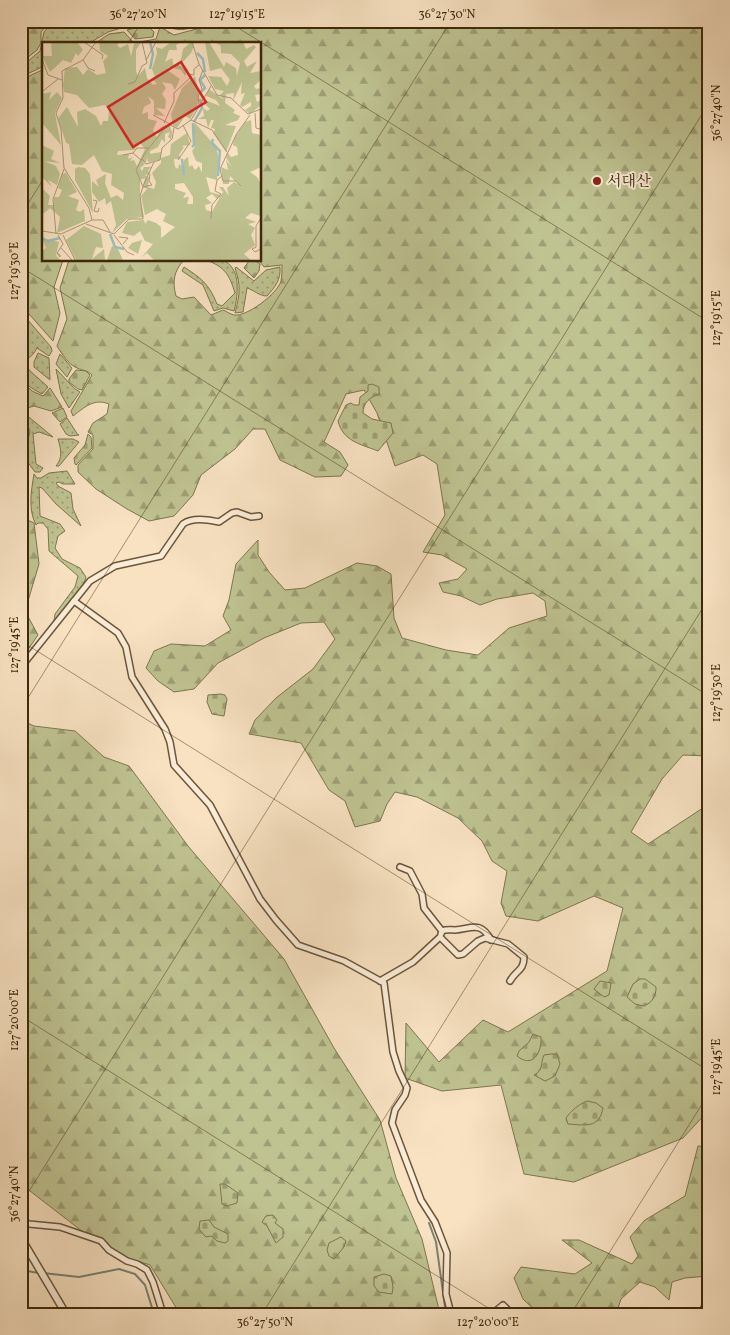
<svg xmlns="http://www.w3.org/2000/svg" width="730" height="1335" viewBox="0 0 730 1335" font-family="Vollkorn,'Noto Serif KR',serif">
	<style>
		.grass { fill: url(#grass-dots); stroke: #7e764e }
		.forest { fill: url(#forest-firs); stroke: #7e764e }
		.cemetery { fill: url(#cemetery-stones); stroke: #7e764e }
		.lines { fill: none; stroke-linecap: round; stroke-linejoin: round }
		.stream { stroke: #798176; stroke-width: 2 }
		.minor-casing { stroke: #6c5639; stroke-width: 8 }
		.tertiary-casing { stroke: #6c5639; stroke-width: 9 }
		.minor { stroke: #faecd7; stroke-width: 5 }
		.tertiary { stroke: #faecd7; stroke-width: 6 }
		.ticks { fill: none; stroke: #3e280b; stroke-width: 1; stroke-opacity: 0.45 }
		.poi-dot { fill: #8f2418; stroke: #faecd7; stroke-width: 2 }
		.labels { text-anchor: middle; stroke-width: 4; stroke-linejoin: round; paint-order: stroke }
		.poi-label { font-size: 15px; fill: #3e280b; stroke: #faecd7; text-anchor: start }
		.inset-river { fill: none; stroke: #a1bcbd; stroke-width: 2.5 }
		.inset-road { fill: none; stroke: #ae9879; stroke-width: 1 }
		.view { fill: #d62828; fill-opacity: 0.15; stroke: #d62828; stroke-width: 2.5 }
		.inset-edge { fill: none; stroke: #3e280b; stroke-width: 2.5 }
		.neatline { fill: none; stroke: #3e280b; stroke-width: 2 }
		.ticks-label { font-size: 12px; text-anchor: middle; fill: #3e280b }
	</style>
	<defs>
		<pattern id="grass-dots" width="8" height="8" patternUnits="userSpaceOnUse" patternTransform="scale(1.25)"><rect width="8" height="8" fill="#bfc392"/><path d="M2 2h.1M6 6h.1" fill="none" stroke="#9d9e75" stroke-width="1.8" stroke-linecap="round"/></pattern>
		<pattern id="forest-firs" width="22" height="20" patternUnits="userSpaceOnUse" patternTransform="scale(1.25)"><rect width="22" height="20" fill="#bfc392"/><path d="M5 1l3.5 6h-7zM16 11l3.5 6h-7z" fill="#9d9e75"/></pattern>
		<pattern id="cemetery-stones" width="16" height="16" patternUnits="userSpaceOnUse" patternTransform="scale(1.25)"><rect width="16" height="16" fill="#bfc392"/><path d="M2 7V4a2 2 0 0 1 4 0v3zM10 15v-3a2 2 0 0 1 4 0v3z" fill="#9d9e75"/></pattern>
	</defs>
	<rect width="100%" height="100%" fill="#f8e2c2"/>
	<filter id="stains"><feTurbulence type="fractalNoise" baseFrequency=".004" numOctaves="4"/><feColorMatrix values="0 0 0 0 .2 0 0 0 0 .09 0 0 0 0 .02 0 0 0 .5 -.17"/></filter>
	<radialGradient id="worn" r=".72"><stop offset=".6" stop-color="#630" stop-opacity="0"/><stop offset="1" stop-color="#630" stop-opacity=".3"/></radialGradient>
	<g class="grass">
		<path d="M54 21H145L108 32 88 44H44V66L21 77V67L40 51 44 32Z"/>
		<path d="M152 21H208V23C187 28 181 35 161 23L154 25 150 23Z"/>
		<path d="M206 260C211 260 218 259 222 260 242 267 238 296 234 311L223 308 214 311 203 285 182 271 184 267C201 278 209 284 217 304L222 306 235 293C229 274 225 267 206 260Z"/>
		<path d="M236 267 254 281 266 270 280 267C281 280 275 287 267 296 259 296 254 290 247 288L243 312 235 313C240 293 241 287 235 268Z"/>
		<path d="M21 312 51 347 52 351 49 356 37 348C31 360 26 357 21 364Z"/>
		<path d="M38 353 49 358 50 380 34 367V362Z"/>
		<path d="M60 354 72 368 67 377 56 364Z"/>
		<path d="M26 363 29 370 48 387 42 394C31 388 21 383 21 369Z"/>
		<path d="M56 369 75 389 80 392 69 408 61 394Z"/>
		<path d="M22 413H24L53 437 39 432 33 434 36 464 43 468 40 472H35L24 457 30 431Z"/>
		<path d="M67 418 78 435H79L70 436 66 434 60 424Z"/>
		<path d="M58 439H73L79 442 59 466H56C63 458 61 449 58 439Z"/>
		<path d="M67 471 75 484H63L59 482 56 483 58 486 71 493 73 509 81 526 56 504 42 488 39 487 40 516 60 524 65 531 58 536 55 548 62 559 80 568 86 577 84 583 54 621 55 614 75 587 78 576 49 551 48 529 43 523H38L36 525C28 509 31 492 34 474L37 478H41L49 473Z"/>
	</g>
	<g class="forest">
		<path d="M21 21H51L41 32V43L37 50 21 63Z"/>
		<path d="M211 21H265L279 29 290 21H709V756L683 755 662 779 631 832 648 844 709 804V1110L683 1138 574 1182 524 1174 501 1085 442 1091 405 1078 406 1023 439 1062 483 1020 508 1032 607 971 623 908 594 896 538 921 506 916 501 903 507 871 492 861 482 841 458 818 417 797 395 792 387 804 380 821 355 827 345 801 329 790 301 743 249 734 255 720 276 698 313 669 335 639 324 622 301 623 264 638 218 663 194 689 174 692 158 681 146 668 154 651 171 644 205 646 231 630 223 616 229 600 236 564 258 540V555L269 572 285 590 305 588 357 563 377 566 391 574 394 618 402 638 446 650 478 655 509 628 547 616 545 601 533 593 497 599 480 605 461 596 443 592 439 583 458 579 467 569 442 555 423 552 445 515 437 464 423 455 395 466 377 413 364 390 346 394 324 442 340 452 348 465 341 476 315 477 280 460 265 429H253L235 449 201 475 193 495 174 516 149 521 127 509 96 489 78 472V465L93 449V435L88 432 93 423 107 414 109 404C94 398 85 407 73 416L71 411 92 375C87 370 84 371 77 368 68 364 62 354 57 346L67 319 60 288 69 260H184C174 271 172 281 176 296L182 299 194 297 211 315 223 310C226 311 230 314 234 315 247 317 278 293 281 281 282 276 282 270 282 265L264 267 260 262 256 260H260V44H94L109 34 124 32 134 43 156 39 160 27 174 35 211 25Z"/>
		<path d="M44 69V260H63L54 287 60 313 53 341 21 305V80Z"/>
		<path d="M21 380 32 391 43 396 50 388 62 407 51 411 34 406 21 410Z"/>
		<path d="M21 517 34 523 39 564 25 611 38 635 21 660Z"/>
		<path d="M21 720 34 726 75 731 104 757 129 766 188 846 284 959 334 1048 380 1120 396 1178 422 1239 440 1314H180L150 1265 109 1252 21 1184Z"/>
		<path d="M698 1146 709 1147V1276L685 1278 672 1282 669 1300 655 1287 640 1282 621 1299 616 1314H539L523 1299 514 1278 521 1267 575 1274 592 1263 562 1240H579L632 1264 638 1256 630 1237 645 1220 685 1196Z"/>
		<path d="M703 1300 709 1301V1314H698Z"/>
	</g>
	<g class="cemetery">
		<path d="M147 25 154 32 153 37 135 39 127 30Z"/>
		<path d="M254 260 260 264 259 271 254 278 244 268 249 261Z"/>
		<path d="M76 370 86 371 90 375 82 390 78 389 69 382V379Z"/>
		<path d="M372 384 379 387V394C370 397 363 403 363 413L372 419 391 423 393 433 378 451C360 444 343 441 338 421L346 405 351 403 354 405H359L360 397 368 391V385Z"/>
		<path d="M63 408 67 417 60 422 52 413Z"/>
		<path d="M88 434 91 437 92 448 76 465 75 464 74 458 85 445Z"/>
		<path d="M221 694 225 695 227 699 224 716 212 714 207 702 208 695Z"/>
		<path d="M640 979H645L656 987C656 996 653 1002 644 1006L635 1004 627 997 633 984Z"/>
		<path d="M600 981 611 983 609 995 604 997 594 989Z"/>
		<path d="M533 1034 541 1037C542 1052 533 1069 517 1056L519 1051 529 1042Z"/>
		<path d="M551 1054H557L560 1064 555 1076 545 1081 534 1075C544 1070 540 1064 544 1055Z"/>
		<path d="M587 1101 596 1103 603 1108C599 1129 585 1125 568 1124L566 1118C572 1110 578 1105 587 1101Z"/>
		<path d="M220 1184H225L238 1193 237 1203 227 1206 222 1204Z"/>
		<path d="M273 1215 277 1220 275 1223 283 1229V1237L276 1243 267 1226 262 1222 266 1216Z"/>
		<path d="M209 1220 214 1227 228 1234V1241L225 1243 217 1241 211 1236 206 1237 199 1229 200 1221Z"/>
		<path d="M341 1237 346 1241 344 1247 334 1259 329 1256 327 1250 329 1243Z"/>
		<path d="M384 1274 391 1276 393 1287 392 1294 379 1292 374 1286V1277Z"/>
	</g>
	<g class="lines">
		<g class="stream">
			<path d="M429 1223 436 1242 446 1314"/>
			<path d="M21 1270 39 1273"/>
			<path d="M43 1273 79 1277 119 1269 135 1274 145 1285 154 1314"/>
		</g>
		<defs>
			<g id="minor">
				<path d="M74 601 118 633 126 647 132 677 165 729 170 742 174 765 210 805 260 899 276 920 298 945 344 961 384 983 393 1052 399 1071 407 1088 405 1095 395 1110 392 1123 421 1200 435 1222 447 1253 446 1294 451 1314"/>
				<path d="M21 667 90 581 115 566 161 556 183 524C193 517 208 520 219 522L232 513 237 512 251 517 259 516"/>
				<path d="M400 867 410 871 422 894 424 908 442 931"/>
				<path d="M441 934 442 931C447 929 450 930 455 930 471 929 480 920 491 940"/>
				<path d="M380 981 413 962 440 937 458 955 463 954 478 941 485 938 508 944 524 957C524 971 516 970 510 981"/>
				<path d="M21 1220 29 1224 60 1227 101 1241 109 1250 127 1261 137 1264 147 1270 153 1282 163 1314"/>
				<path d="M492 1314 503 1305 512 1314"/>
			</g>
			<path id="tertiary" d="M21 1238 66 1314"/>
		</defs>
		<use href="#minor" class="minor-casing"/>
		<use href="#tertiary" class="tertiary-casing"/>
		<use href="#minor" class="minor"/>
		<use href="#tertiary" class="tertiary"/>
	</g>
	<path class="ticks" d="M227 21 709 322M128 44 142 21M21 215 44 178M21 267 709 696M21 641 709 1071M21 709 451 21M21 1016 498 1314M21 1204 709 103M262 1314 709 598M571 1314 709 1093"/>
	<circle class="poi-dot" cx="597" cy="181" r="5"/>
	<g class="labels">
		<g class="poi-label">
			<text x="607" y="186">서대산</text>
		</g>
	</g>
	<g transform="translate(42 42)">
		<rect width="219" height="219" fill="#f8e2c2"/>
		<path d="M9 0H35L41 8 36 14 34 11 29 21 21 18 8 30 0 14H10ZM57 0H78L75 3 78 6 86 2 89 14 92 2 99 0 94 8V29L96 34 103 26 105 36 111 43 115 42 110 36 113 35 110 27 115 11 114 5 120 7 129 0H139L134 3 135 8H127L123 20 130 16 132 25 135 22 146 28 143 34 139 28 127 25 125 28 138 37 133 48 130 42 120 40 124 46 120 52 124 58 123 67 114 66 123 74 112 73V59L106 54 109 61 102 65 100 72 106 70V77L115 79 104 103 111 88 115 95 119 85 127 82 130 90 129 97 126 95 128 90 123 92V101L120 97 116 105 108 109V112L119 110 118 118 106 120 105 115 104 120H101L103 122 98 126 100 129 102 125H110L106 128 108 132 103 133 107 136 106 145 112 147 114 140 110 131 119 121V116L128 113 129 102 145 91 148 103 139 104 142 105 137 113 139 117H132L133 125 136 127 137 122 142 126V118L146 115 147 125 150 123 153 128 157 124 160 131V121L154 119 150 109 153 105 150 90 153 81 174 105 177 116 175 138 164 135 168 150 179 153 181 150 177 145H181L187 154 185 146 192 140 196 142 188 134 187 142H181L179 125 186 128 184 118 189 124 184 115 185 110 189 115 196 113 195 105 191 103 192 96 203 80 209 78 210 91 219 93V125L208 130 215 135 219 142V174L209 171 203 176 214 180 206 182 213 186 209 193 213 203 202 212 209 218H112L105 211 99 216 111 202 103 199 98 189 92 194 80 191 85 180 102 178 103 182 106 178 114 181 119 185V196L133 185 121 179 124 172 115 167 103 173 99 154 105 147 101 145 103 136 98 138V155L102 175 85 177 70 191 74 183 69 159 64 163 63 156 57 160 50 150V139L57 145 54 138 64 132 63 141 69 156 75 153 81 158 82 151 69 143 70 132 60 129 52 113 40 123 30 122 27 102 24 101 16 76 25 65 36 85 35 70 43 67 54 74 59 84 61 79H66L67 68 63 63 47 66 35 53 22 50 21 43 23 26 35 25 41 33 46 27 55 33 64 31 61 19 66 14 58 9ZM98 101 103 107 95 124 92 118 88 119 91 115 86 117 87 112 75 113 76 109 92 108ZM142 141 151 155V162H145L147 155 141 156 144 151 133 147V142ZM170 152 175 157 178 155 170 170 164 168 163 163 170 161 164 156ZM149 0 152 4 149 11 138 23 141 7ZM163 0H167L182 25 184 20 194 26 195 34 198 21 189 12 179 11V4L173 0H201L204 7 212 3 214 5 202 19 205 25 215 19 208 31 219 29V38L212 44 214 47 219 46V52L213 53 215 60 219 58V63L208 72 203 68 209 64V60L200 65 198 63 203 51 199 52 200 40 191 59 192 51 184 52 183 61 193 68 191 71 198 74 196 78 183 83 194 84 184 110 171 91 173 87 169 86 172 78H169L166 86 164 77H156L162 74 161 66 165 69 168 67 162 61 163 58 178 64 174 58 164 54 167 47 182 58 178 53 182 49 173 47 166 34 179 35 185 44 188 38 179 26 168 29ZM153 34 157 50 155 66 148 77 143 74 135 86 131 84 129 72 140 46ZM9 50 7 58 15 50 20 56 13 71 19 103 0 81V52ZM0 103 12 109 9 117 18 121 2 119 14 124 18 132 15 143 6 138 10 145 0 135ZM36 125 43 126 48 132 51 171 33 138V127ZM24 131 35 150 26 154 37 158 34 168 38 170 42 167 43 179 15 191 18 175 8 166 0 173V146L8 154 6 163H12V155H17L20 148 16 146 20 132ZM42 184 59 192 61 206 54 205 50 217 62 207 63 218H34L24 198ZM0 196 17 200 14 213 18 218H0V209L4 206ZM100 198 96 212 86 206 90 201ZM70 204 76 207 81 218H65Z" fill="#bfc392" fill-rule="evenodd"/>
		<path class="inset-river" d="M155 11 161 17 163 30M108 27 111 12 108 0M158 51 163 46 158 38 163 33M152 80 160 66 158 57M171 97 170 101 178 109 176 134M150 105 152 103 151 81M140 117 142 133M68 192 73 205 82 207M0 196 6 199 18 196"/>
		<path class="inset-road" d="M42 0 61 13 60 17M150 0 157 22 175 53 189 56 206 72 219 67M0 17 6 33 20 38M41 18 46 26 53 29M104 18 114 0M146 32 152 33V27L157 23M86 42 93 40 100 24 105 21 100 0M1 49 16 37M157 63 156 54 160 47 157 38 161 28M213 71 214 86 218 87M111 73 128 82M149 78 170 88 185 110M122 81 132 59V51L150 34M91 111 95 106H106M81 113 91 111 99 118M100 117 104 122 118 118 120 106 130 97 132 86M136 118 149 99 141 83M101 144 112 120M199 144 194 139H181L178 127 195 91 208 73M101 145 110 143 107 139 108 132M51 158 55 159 52 169 56 170 57 166M219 176 214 184V205L210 207 213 210 219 207M169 177 170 163 179 152 173 149 175 138 180 134M50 178H61L68 190M44 182 72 192 87 177H101L98 154 101 145 94 128 103 111 124 85 128 83 136 87 149 78 169 44M0 189 19 192 50 178 47 166 22 126 19 87 14 71 21 56 20 29 41 18 54 0M14 192 11 157 22 127M21 193 33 218M72 193 85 210 92 213M77 195 86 196 81 202M19 206 30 218M15 211 18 215V213L15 211 21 202 16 193"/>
		<path class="view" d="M139 20 164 60 91 105 66 65Z"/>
		<rect width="219" height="219" class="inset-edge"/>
	</g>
	<rect width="730" height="1335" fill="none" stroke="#f8e2c2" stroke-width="55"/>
	<rect x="28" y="28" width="674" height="1280" class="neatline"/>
	<g class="ticks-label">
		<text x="138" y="18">36°27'20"N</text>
		<text x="237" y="18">127°19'15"E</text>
		<text x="447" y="18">36°27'30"N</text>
		<text transform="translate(716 113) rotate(-90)" y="4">36°27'40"N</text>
		<text transform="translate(14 271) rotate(-90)" y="4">127°19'30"E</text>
		<text transform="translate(716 318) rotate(-90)" y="4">127°19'15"E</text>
		<text transform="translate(14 645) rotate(-90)" y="4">127°19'45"E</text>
		<text transform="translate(716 693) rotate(-90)" y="4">127°19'30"E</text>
		<text transform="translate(14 1020) rotate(-90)" y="4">127°20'00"E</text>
		<text transform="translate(716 1067) rotate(-90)" y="4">127°19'45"E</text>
		<text transform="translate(14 1194) rotate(-90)" y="4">36°27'40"N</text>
		<text x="265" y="1326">36°27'50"N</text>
		<text x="488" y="1326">127°20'00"E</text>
	</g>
	<rect width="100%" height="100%" filter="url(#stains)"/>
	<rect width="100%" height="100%" fill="url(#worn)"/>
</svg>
